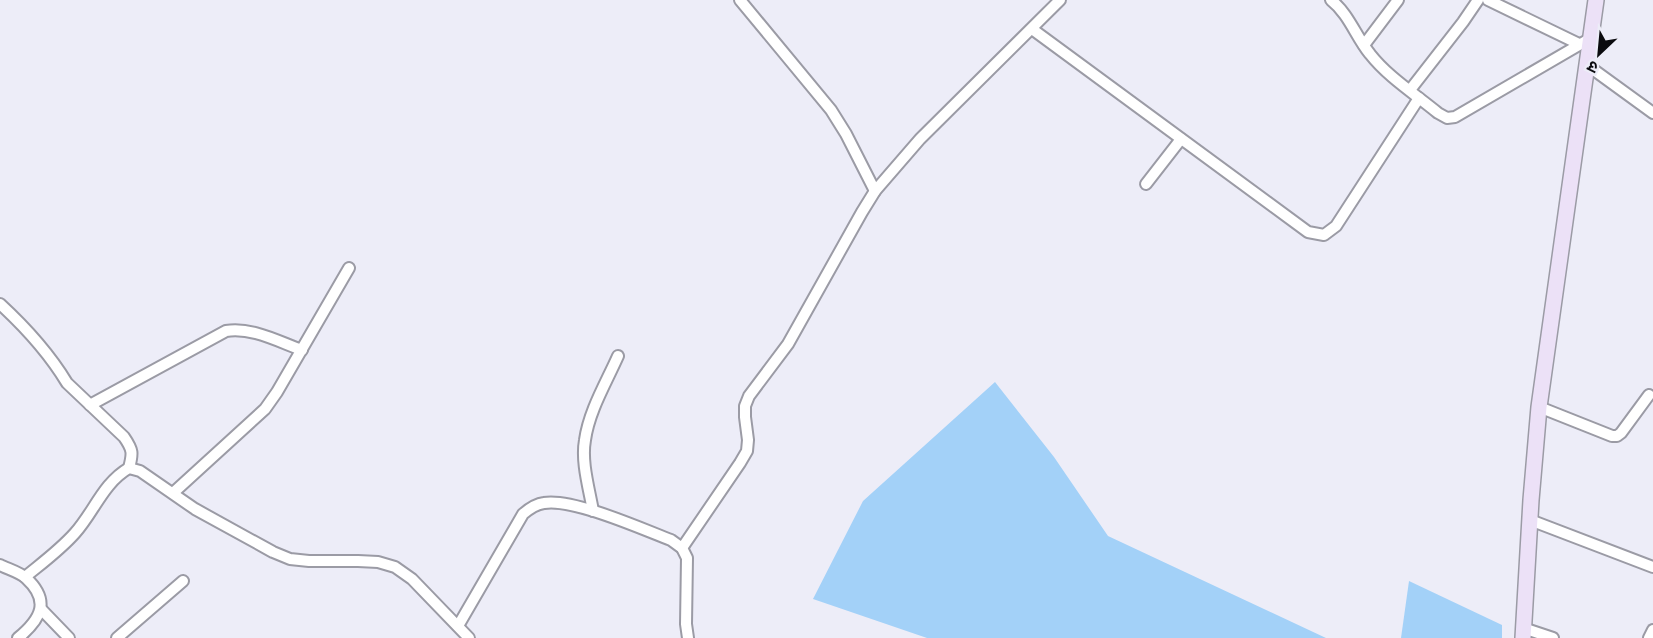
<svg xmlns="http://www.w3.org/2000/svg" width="1653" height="638" viewBox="0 0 1653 638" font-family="'Exo 2','Noto Sans Devanagari',sans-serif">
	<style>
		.water { fill: #a3d1f8 }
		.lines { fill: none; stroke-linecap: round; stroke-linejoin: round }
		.street-casing { stroke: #9b9ba5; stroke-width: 14 }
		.secondary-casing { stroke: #9b9ba5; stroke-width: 18 }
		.street { stroke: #fff; stroke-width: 10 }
		.secondary { stroke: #ece1f7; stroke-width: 15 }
	</style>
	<rect width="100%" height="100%" fill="#ededf8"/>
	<g class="water">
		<path d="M995 382 1054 457 1108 536 1326 638H927L813 599 863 501Z"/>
		<path d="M1409 581 1502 625V638H1401Z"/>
	</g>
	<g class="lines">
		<defs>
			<g id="street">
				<path d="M740 0 831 110 846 134 875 191"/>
				<path d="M1331 0C1349 14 1356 37 1370 54 1388 77 1415 94 1438 113L1447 118 1455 117 1591 38"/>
				<path d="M1488 0 1579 44"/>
				<path d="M1032 29 1308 232 1324 235 1336 226 1419 98"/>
				<path d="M1364 45 1398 0"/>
				<path d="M1587 65 1653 113"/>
				<path d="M1410 90 1463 22 1478 0"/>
				<path d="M1146 184 1181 139"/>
				<path d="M0 304C25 327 50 355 67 383L124 437C133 450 133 453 129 468"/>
				<path d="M90 405 226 331C252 327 277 341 302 350"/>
				<path d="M1539 407 1612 436H1617L1621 433 1649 395"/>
				<path d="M173 493 265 409 277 392 349 268"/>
				<path d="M593 511C589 488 581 462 585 440 589 411 606 383 618 356"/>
				<path d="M1530 520 1653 567"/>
				<path d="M682 548 740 463 747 451 748 440 745 417V406L749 396 788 344 862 212 875 191 920 139 1060 0"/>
				<path d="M0 565C8 569 19 572 26 578 51 601 41 619 18 638"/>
				<path d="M25 577C42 563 60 550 75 533 94 512 103 483 129 468L140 471 195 509 273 552 290 559 309 561H358L378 562 395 567 412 579 469 638"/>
				<path d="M41 609 69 638"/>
				<path d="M458 626 523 514C530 508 536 504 544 503 573 498 642 529 671 540L682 548 687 558 686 624 688 638"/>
				<path d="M1523 628 1553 638"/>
				<path d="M117 638 183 581"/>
				<path d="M1649 638 1653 630"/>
			</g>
			<path id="secondary" d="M1523 638 1531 500 1539 407 1596 0"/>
		</defs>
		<use href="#street" class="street-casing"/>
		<use href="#secondary" class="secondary-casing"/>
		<use href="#street" class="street"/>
		<use href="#secondary" class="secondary"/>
	</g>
	<g transform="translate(1599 54) rotate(206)" stroke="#ededf8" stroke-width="4.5" paint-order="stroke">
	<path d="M0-4.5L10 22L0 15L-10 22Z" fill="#0b0b0f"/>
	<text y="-9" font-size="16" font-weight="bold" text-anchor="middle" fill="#0b0b0f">उ</text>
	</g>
</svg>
